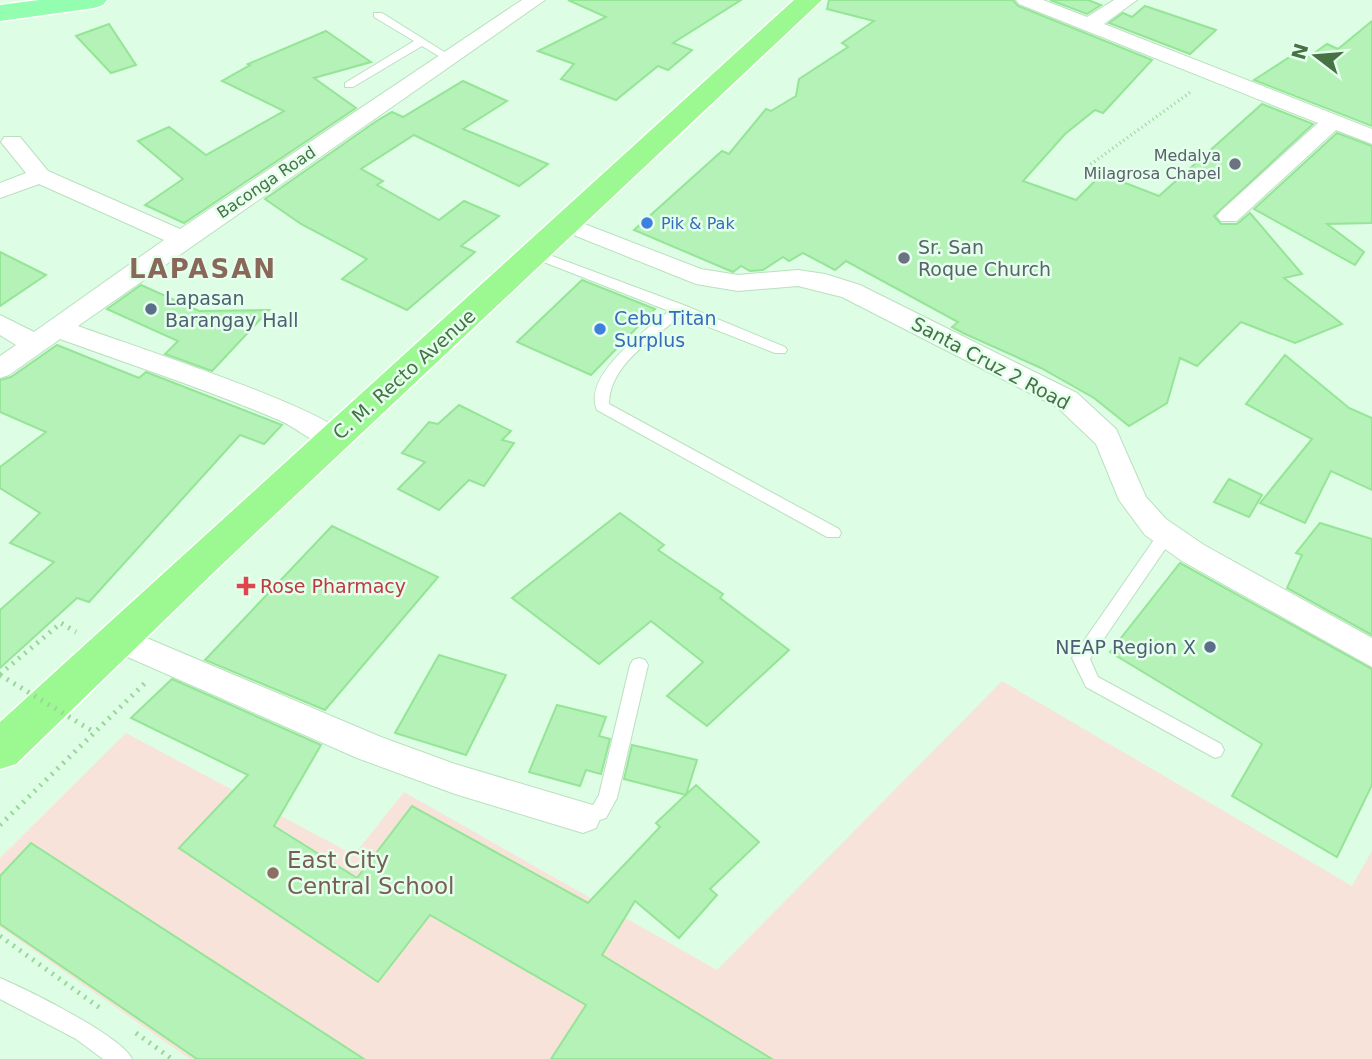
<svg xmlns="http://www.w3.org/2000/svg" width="1372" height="1059" viewBox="0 0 1372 1059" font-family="'DejaVu Sans',sans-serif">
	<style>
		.education { fill: #f8e3db }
		.building { fill: #b5f2b7; stroke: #95e596; stroke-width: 2 }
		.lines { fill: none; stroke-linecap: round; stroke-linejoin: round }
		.lane-casing { stroke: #bae0bf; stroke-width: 2 }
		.street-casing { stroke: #bae0bf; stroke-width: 2 }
		.primary-casing { stroke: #fff; stroke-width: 3 }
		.highway-casing { stroke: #fff; stroke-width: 3 }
		.path-far1 { stroke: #99d69a; stroke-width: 3.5; stroke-dasharray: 1 3.5; stroke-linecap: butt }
		.path { stroke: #99d69a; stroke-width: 5; stroke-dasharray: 2 6; stroke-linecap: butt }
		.lane { fill: #fff; fill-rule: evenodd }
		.street { fill: #fff; fill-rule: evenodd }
		.primary { fill: #93feb0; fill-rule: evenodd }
		.highway { fill: #9cf992; fill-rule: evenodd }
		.path-bridge { stroke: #99d69a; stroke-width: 5; stroke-dasharray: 2 6; stroke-linecap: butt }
		.worship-dot { fill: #6b7280; stroke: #e4ffeb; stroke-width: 2.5 }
		.shop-dot { fill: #3f7fe0; stroke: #e4ffeb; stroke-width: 2.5 }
		.service-dot { fill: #5c6f8a; stroke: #e4ffeb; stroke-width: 2.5 }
		.health-dot { fill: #e0444e; stroke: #e4ffeb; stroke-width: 2.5 }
		.education-dot { fill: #8d6e63; stroke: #e4ffeb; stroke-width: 2.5 }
		.labels { text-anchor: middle; stroke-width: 5; stroke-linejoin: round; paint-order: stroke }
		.far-worship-label { font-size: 16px; fill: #5b616d; stroke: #e4ffeb; text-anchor: end }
		.far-street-label { font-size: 16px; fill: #467246; stroke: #e4ffeb }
		.far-shop-label { font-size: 16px; fill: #366cbe; stroke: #e4ffeb; text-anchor: start }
		.worship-label { font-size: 19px; fill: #5b616d; stroke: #e4ffeb; text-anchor: start }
		.service-label { font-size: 19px; fill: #4e5e75; stroke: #e4ffeb; text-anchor: start }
		.shop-label { font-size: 19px; fill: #366cbe; stroke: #e4ffeb; text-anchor: start }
		.street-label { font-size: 19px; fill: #467246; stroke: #e4ffeb }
		.health-label { font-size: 19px; fill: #be3a42; stroke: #e4ffeb; text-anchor: start }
		.near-education-label { font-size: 23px; fill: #785e54; stroke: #e4ffeb; text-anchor: start }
		.district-label { font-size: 26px; font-weight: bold; letter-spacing: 2px; fill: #896759; stroke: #e4ffeb }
	</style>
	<rect width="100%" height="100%" fill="#ddfde5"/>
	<path class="education" d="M1002 681 1352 886 1372 851V1059H190L0 927V858L126 733 354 855 404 792 717 970Z"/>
	<g class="building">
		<path d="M568 0H741L673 43 692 50 668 70 658 66 616 100 561 79 574 64 538 51 606 17Z"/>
		<path d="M829 0H1013L1018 6 1152 60 1103 113 1095 110 1065 134 1023 181 1076 200 1102 174 1159 196 1262 104 1313 124 1214 216 1221 224H1237L1250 213 1302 274 1284 278 1342 324 1295 343 1241 322 1197 366 1180 358 1167 403 1129 426 1094 398 1041 368 963 333 952 327 958 322 846 261 835 270 803 253 789 261 783 257 763 270 750 271 741 266 733 272 634 230 722 151 729 154 766 109 771 111 796 96 799 79 848 47 842 43 874 21 827 9Z"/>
		<path d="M1050 0H1088L1101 5 1087 14Z"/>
		<path d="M1145 6 1216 30 1190 54 1109 23 1123 13 1132 17Z"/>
		<path d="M1372 21V126L1254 80 1299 51 1310 56 1327 44 1338 49Z"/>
		<path d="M109 24 136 65 111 73 76 36Z"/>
		<path d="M326 31 371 62 314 78 356 108 184 223 145 205 183 179 138 141 169 127 206 155 284 111 222 81 250 65 248 64Z"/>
		<path d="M463 81 507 101 463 129 548 164 519 186 414 135 361 169 383 181 377 185 439 220 464 201 499 216 461 246 475 252 407 310 342 279 367 259 301 224 265 199 375 122 392 112 403 117Z"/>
		<path d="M1337 133 1372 146V223L1327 224 1364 252 1355 265 1254 209Z"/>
		<path d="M0 252 46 275 0 306Z"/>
		<path d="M582 280 655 309 591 375 517 342Z"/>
		<path d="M141 285 199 311 269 310 212 371 165 354 178 341 107 309Z"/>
		<path d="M57 345 139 378 146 372 282 425 264 444 240 435 89 602 77 598 0 668V610L54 562 10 543 40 513 0 488V467L46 432 0 412V380L11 377Z"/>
		<path d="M1285 355 1349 408 1372 418V490L1331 471 1305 523 1260 503 1312 439 1246 404Z"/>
		<path d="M459 405 511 431 502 440 514 443 484 486 469 480 439 510 398 489 425 462 402 453 429 422 438 424Z"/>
		<path d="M1229 479 1262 495 1249 517 1214 502Z"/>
		<path d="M620 513 664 545 658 550 723 594 720 598 789 650 707 726 667 696 703 662 651 621 599 664 512 598Z"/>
		<path d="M1320 523 1372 539V635L1287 588 1302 555 1296 553Z"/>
		<path d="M332 526 438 577 325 710 205 660Z"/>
		<path d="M1180 563 1372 669V785L1337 857 1232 796 1262 744 1110 652Z"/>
		<path d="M439 655 506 675 466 755 395 733Z"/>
		<path d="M172 679 321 745 274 826 357 878 412 806 588 903 660 827 656 823 696 785 759 842 710 889 717 895 679 938 635 901 602 955 772 1059H551L586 1005 430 915 378 982 179 848 248 775 131 718Z"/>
		<path d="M557 705 606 717 599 736 610 739 601 774 586 770 580 786 529 772Z"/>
		<path d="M632 745 697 760 686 795 624 779Z"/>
		<path d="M31 843 364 1059H197L0 924V876Z"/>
	</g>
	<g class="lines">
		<defs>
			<g id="lane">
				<path d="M374 13H382L454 58 445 60 422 46 353 87H345V83L414 41 374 17Z"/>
				<path d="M536 250 686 306 785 347 787 350 785 353H775L681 316C654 338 609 365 609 404L839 529 841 533 839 537H827L597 410C582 375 646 330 669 311L531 257V251Z"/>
				<path d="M1166 529 1172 531 1174 535 1172 539 1090 659 1098 677 1221 744 1224 750 1221 756 1215 758 1086 687 1072 658 1160 531Z"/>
				<path d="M639 658 645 660 648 665 617 798 606 818 583 826 576 823 574 817 576 811 593 805 599 795 630 665 633 660Z"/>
				<path d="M0 978C26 989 122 1036 132 1059H103L76 1039 0 999Z"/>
			</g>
			<g id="street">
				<path d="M522 0H545L78 326C121 342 332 410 348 438L344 445C321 452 301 430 281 421 209 390 134 366 60 339L9 375 0 378V356L16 345 0 335V315L34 332 164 240 39 184 0 198V183L26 173 1 142 4 137H20L48 171 180 229Z"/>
				<path d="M1016 0H1043L1087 17 1114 0H1137L1104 24 1372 129V144L1336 130 1237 221H1221L1217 216 1221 211 1318 123 1019 4Z"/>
				<path d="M569 218 701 269 738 275 798 270 825 274 860 285 1077 393 1116 429 1146 497 1166 519 1204 545 1372 638V667L1182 561 1145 535 1119 500 1096 444 1057 407 842 297 798 286 738 291 696 284 561 230 557 225 561 220Z"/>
				<path d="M116 625 381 737 455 764 596 806 601 817 596 828 583 833 455 794 357 758 105 647 100 638 105 629Z"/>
			</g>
			<path id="primary" d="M39 0H107L103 5 94 8 0 21V5Z"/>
			<path id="highway" d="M794 0H822L214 572 16 764 0 769V722Z"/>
		</defs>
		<use href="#lane" class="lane-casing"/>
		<use href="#street" class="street-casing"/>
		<use href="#primary" class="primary-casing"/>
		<use href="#highway" class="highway-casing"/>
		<path class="path-far1" d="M1087 167 1192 91"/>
		<g class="path">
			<path d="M0 674 61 623 76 632"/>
			<path d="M0 825 147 681"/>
			<path d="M0 936 100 1008"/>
			<path d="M136 1033 172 1059"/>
		</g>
		<use href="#lane" class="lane"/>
		<use href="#street" class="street"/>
		<use href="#primary" class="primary"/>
		<use href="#highway" class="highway"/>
		<path class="path-bridge" d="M0 675 94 732"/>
	</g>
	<g class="worship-dot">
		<circle cx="1235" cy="164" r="7"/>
		<circle cx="904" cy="258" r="7"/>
	</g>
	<g class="shop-dot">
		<circle cx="647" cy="223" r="7"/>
		<circle cx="600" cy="329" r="7"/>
	</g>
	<g class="service-dot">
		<circle cx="151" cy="309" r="7"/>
		<circle cx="1210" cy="647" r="7"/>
	</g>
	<path class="health-dot" d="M242.5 575.5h7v7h7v7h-7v7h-7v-7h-7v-7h7z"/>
	<circle class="education-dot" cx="273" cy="873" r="7"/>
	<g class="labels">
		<g class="far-worship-label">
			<text x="1221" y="161">Medalya<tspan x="1221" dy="18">Milagrosa Chapel</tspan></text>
		</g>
		<g class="far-street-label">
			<text transform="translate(266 182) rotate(-34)" y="6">Baconga Road</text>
		</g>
		<g class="far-shop-label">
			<text x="661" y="229">Pik &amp; Pak</text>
		</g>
		<g class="worship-label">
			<text x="918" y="254">Sr. San<tspan x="918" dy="22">Roque Church</tspan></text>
		</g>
		<g class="service-label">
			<text x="165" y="305">Lapasan<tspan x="165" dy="22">Barangay Hall</tspan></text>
			<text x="1196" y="654" text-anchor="end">NEAP Region X</text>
		</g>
		<g class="shop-label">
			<text x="614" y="325">Cebu Titan<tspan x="614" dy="22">Surplus</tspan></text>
		</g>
		<g class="street-label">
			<text transform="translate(991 363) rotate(28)" y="7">Santa Cruz 2 Road</text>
			<text transform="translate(404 374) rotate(-42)" y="7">C. M. Recto Avenue</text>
		</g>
		<g class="health-label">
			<text x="260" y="593">Rose Pharmacy</text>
		</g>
		<g class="near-education-label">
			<text x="287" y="868">East City<tspan x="287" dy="26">Central School</tspan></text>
		</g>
		<g class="district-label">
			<text x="203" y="278">LAPASAN</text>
		</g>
	</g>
	<g transform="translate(1316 56) rotate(286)" stroke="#e4ffeb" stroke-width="5" paint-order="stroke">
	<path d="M0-5L12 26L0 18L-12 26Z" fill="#467246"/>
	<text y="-10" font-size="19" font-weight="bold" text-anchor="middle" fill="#467246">N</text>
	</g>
</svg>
